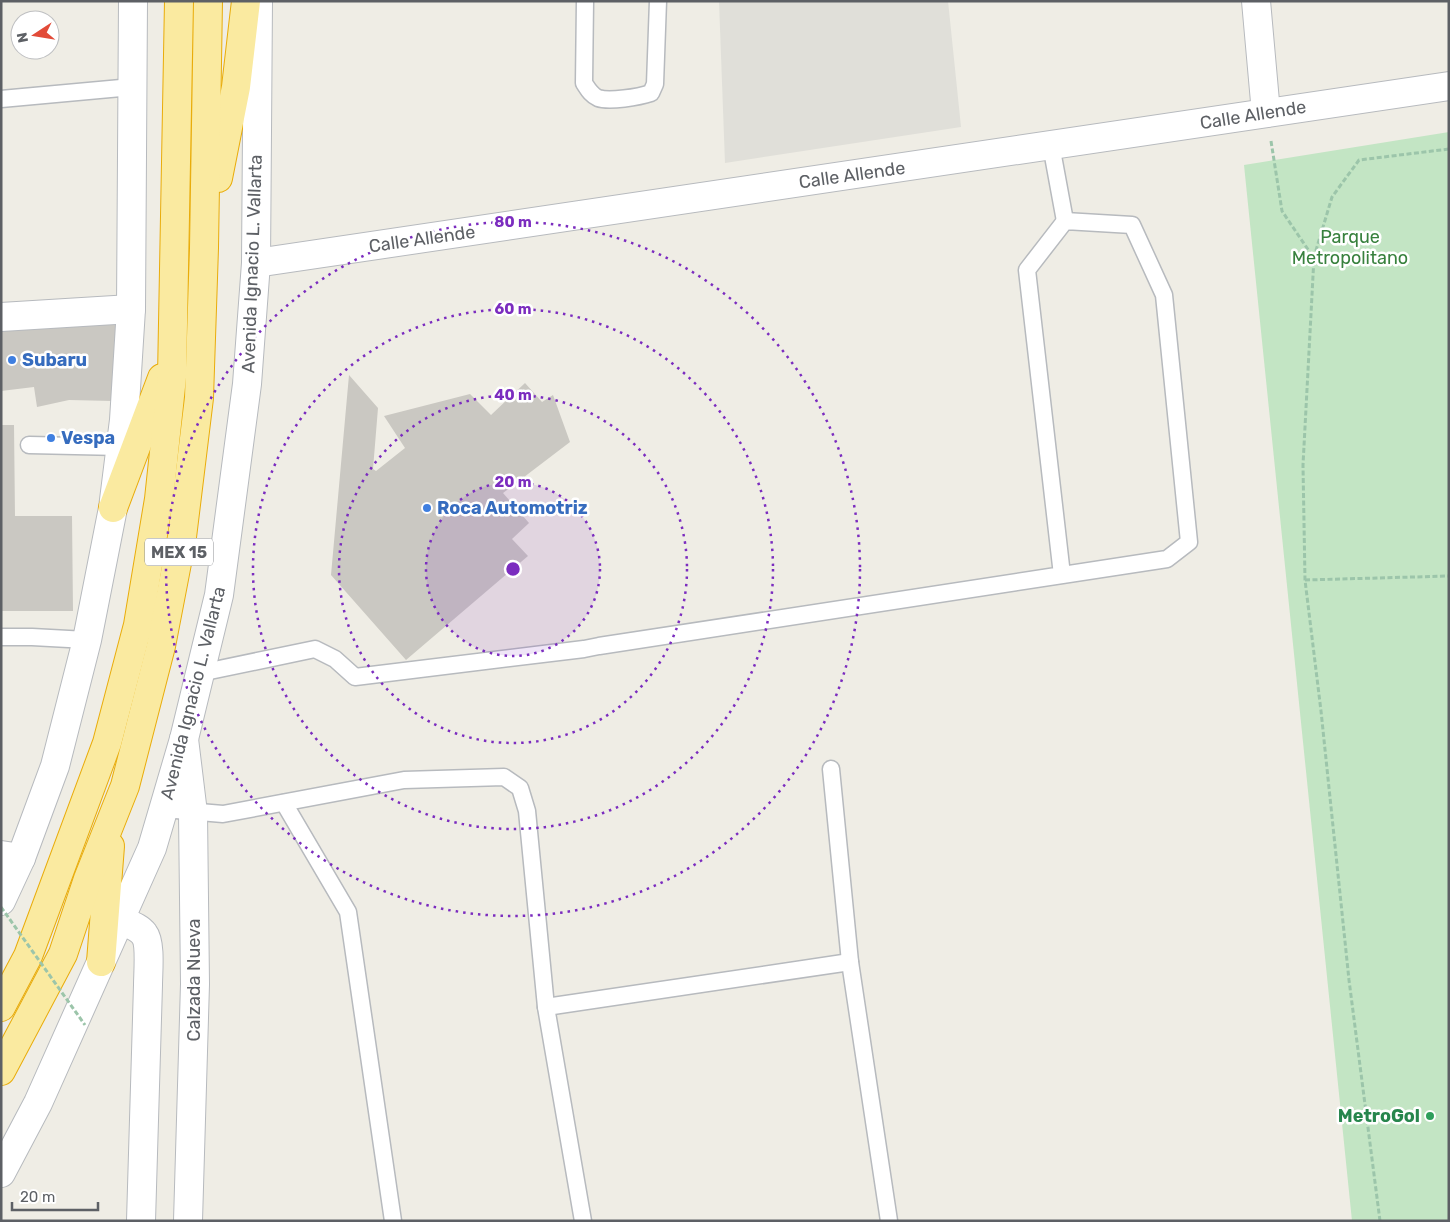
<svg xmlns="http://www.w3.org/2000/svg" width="1450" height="1222" viewBox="0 0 1450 1222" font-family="Rubik,sans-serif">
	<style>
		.industrial { fill: #e0dfd9 }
		.green { fill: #c3e5c4 }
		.building { fill: #cac8c2 }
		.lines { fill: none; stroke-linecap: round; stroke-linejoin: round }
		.service-casing { stroke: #b7babe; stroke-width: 19 }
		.minor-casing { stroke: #b7babe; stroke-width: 30 }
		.tertiary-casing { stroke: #b7babe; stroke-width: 30 }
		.trunk-casing { stroke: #e9ac0a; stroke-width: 30 }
		.path { stroke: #9cc5aa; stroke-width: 3; stroke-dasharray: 5 2.5; stroke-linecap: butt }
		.service { stroke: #fff; stroke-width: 16 }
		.minor { stroke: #fff; stroke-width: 28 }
		.tertiary { stroke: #fff; stroke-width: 28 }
		.trunk { stroke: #faeaa0; stroke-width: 28 }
		.path-bridge { stroke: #9cc5aa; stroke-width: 3; stroke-dasharray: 5 2.5; stroke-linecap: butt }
		.ring { fill: none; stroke: #7b2cbf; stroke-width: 2.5; stroke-dasharray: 2.5 5 }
		.shop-dot { fill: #3f7fe0; stroke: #fff; stroke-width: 2 }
		.leisure-dot { fill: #2e9e5b; stroke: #fff; stroke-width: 2 }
		.labels { text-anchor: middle; stroke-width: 5; stroke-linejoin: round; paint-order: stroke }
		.shield { fill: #fff; stroke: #8e9093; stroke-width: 1 }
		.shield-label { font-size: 16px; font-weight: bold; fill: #5d6065 }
		.street-label { font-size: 18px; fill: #5d6065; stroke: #fff }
		.park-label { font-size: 18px; fill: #38813e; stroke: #fff }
		.shop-label { font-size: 18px; font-weight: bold; fill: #366cbe; stroke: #fff; text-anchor: start }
		.leisure-label { font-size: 18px; font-weight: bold; fill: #27864d; stroke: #fff; text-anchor: end }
		.centre { fill: #7b2cbf; stroke: #fff; stroke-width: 2.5 }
		.ring-label { font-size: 15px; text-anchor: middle; font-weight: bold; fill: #7b2cbf; stroke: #fff; stroke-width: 5; stroke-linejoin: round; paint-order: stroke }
	</style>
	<rect width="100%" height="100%" fill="#efede5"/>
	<path class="industrial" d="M719 1H948L961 127 725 163Z"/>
	<path class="green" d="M1449 132V1221H1352L1244 165Z"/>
	<g class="building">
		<path d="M118 311 113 401 69 400 37 407 34 387 1 391V320Z"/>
		<path d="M349 375 378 408 373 469 376 471 405 448 384 416 470 394 491 415 525 383 542 402 553 395 570 442 503 493 529 523 512 539 528 556 406 660 331 575Z"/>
		<path d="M1 425H14L15 516H72L73 611H1Z"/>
	</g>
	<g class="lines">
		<defs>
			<g id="service">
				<path d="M585 1 584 83C588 89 591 95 598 98 609 102 639 97 651 93L655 84 658 1"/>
				<path d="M1 99 132 87"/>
				<path d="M1051 145 1065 221"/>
				<path d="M29 445 121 447"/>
				<path d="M1 637H32L87 640"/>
				<path d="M200 673 315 649 335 659 355 677 584 649 599 646 1167 559 1189 542 1164 295 1132 225 1065 221 1027 270 1062 575"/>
				<path d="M831 769 850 962 889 1221"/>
				<path d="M284 803 348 912 393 1221"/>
				<path d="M164 809 223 814 404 780 504 777 520 788 527 811 546 1007 583 1221"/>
				<path d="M546 1007 850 962"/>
			</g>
			<g id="minor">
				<path d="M1256 1 1266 113"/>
				<path d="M256 263 1449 86"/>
				<path d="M1 317 131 309"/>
				<path d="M184 739 193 813 195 984 188 1221"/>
				<path d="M1 855 21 858"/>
				<path d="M120 920C128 924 139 927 144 934 151 943 148 973 148 985L141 1221"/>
			</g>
			<g id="tertiary">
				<path d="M1 901 21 858 55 766 87 640 113 508 124 420 131 309 133 1"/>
				<path d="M1 1173 38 1103 152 848 184 739 219 595 247 384 256 263 258 1"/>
			</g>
			<g id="trunk">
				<path d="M218 178 236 87 246 1"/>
				<path d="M113 508 162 378"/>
				<path d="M101 962 110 846"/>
				<path d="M1 1007 28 956 107 743 138 625 159 499 172 377 179 1"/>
				<path d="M1 1071 63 954 88 879 125 786 161 646 182 537 199 398 204 248 208 1"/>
			</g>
		</defs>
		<use href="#service" class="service-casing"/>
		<use href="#minor" class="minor-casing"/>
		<use href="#tertiary" class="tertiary-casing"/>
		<use href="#trunk" class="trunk-casing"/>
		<g class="path">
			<path d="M1271 141 1282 211 1313 257"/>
			<path d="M1305 580 1449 576"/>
			<path d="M1380 1221 1349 980 1321 711 1305 580 1303 465 1314 257 1332 197 1359 160 1449 149"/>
		</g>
		<use href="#service" class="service"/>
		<use href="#minor" class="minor"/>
		<use href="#tertiary" class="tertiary"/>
		<use href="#trunk" class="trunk"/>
		<path class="path-bridge" d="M1 907 85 1025"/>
	</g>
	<circle cx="513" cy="569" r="87" fill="#7b2cbf" fill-opacity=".12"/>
	<g class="ring">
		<circle cx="513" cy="569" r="87"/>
		<circle cx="513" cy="569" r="174"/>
		<circle cx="513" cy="569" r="260"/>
		<circle cx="513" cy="569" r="347"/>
	</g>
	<g class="shop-dot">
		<circle cx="12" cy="360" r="5"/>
		<circle cx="51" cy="438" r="5"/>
		<circle cx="427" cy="508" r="5"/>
	</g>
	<circle class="leisure-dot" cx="1430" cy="1116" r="5"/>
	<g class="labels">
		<rect class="shield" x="145" y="538.5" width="68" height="27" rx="4"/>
		<g class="shield-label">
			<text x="179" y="558">MEX 15</text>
		</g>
		<g class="street-label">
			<text transform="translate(1253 115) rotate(-9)" y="6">Calle Allende</text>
			<text transform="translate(852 175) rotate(-8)" y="6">Calle Allende</text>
			<text transform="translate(422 239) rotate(-8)" y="6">Calle Allende</text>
			<text transform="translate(252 264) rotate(-88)" y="6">Avenida Ignacio L. Vallarta</text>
			<text transform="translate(193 693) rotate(-76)" y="6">Avenida Ignacio L. Vallarta</text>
			<text transform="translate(194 980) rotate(-90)" y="6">Calzada Nueva</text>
		</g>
		<g class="park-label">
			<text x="1350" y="243">Parque<tspan x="1350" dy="21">Metropolitano</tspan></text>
		</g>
		<g class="shop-label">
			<text x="22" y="366">Subaru</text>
			<text x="61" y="444">Vespa</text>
			<text x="437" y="514">Roca Automotriz</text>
		</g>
		<g class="leisure-label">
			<text x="1420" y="1122">MetroGol</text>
		</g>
	</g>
	<circle cx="513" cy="569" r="8" class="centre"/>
	<g class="ring-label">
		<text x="513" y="227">80 m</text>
		<text x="513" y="314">60 m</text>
		<text x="513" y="400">40 m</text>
		<text x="513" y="487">20 m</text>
	</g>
	<rect width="1450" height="1222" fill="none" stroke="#5d6065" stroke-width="5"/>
	<g transform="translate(35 35) rotate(258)"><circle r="24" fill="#ffffff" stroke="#bebfc1"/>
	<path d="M0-4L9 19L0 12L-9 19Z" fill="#e24b38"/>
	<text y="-8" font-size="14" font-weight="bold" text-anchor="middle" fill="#5d6065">N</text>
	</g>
	<path d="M12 1202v8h86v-8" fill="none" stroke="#5d6065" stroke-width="2.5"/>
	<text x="20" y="1202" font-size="15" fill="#5d6065" stroke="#ffffff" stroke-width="4" paint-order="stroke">20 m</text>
</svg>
